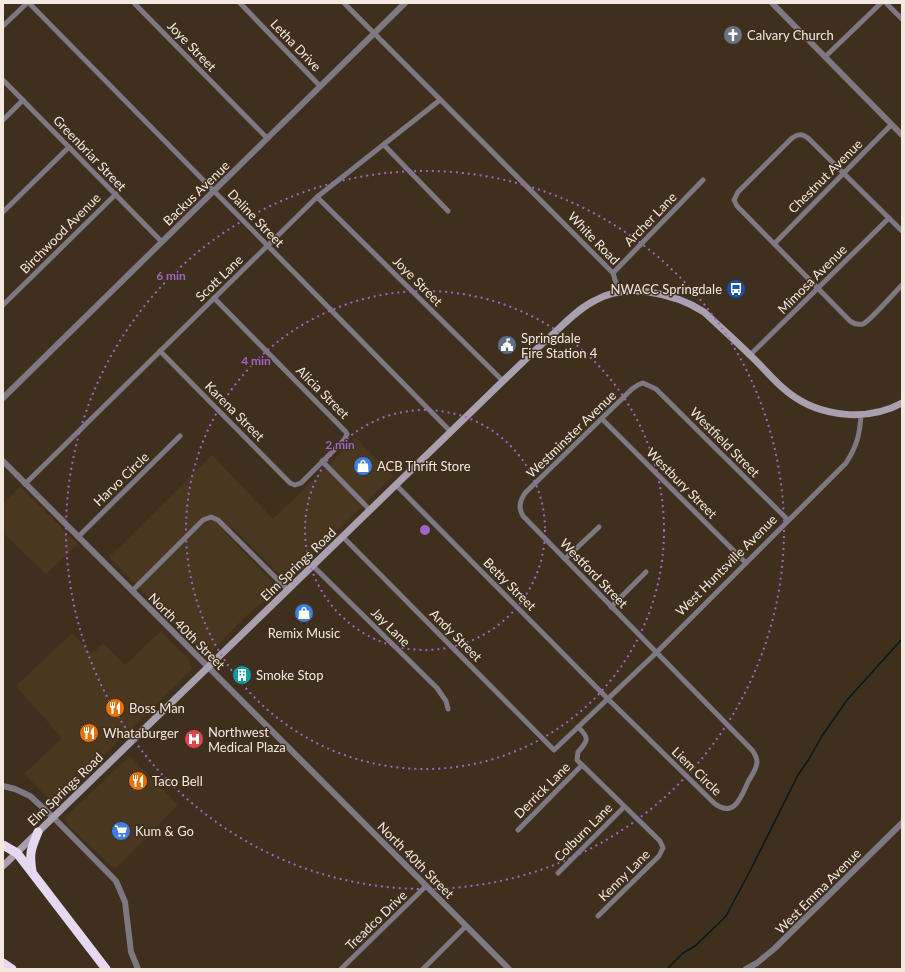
<svg xmlns="http://www.w3.org/2000/svg" width="905" height="972" viewBox="0 0 905 972" font-family="Lato,sans-serif">
	<style>
		.built { fill: #4a371f }
		.lines { fill: none; stroke-linecap: round; stroke-linejoin: round }
		.stream { stroke: #05191d; stroke-width: 1.5 }
		.minor { stroke: #7e7882; stroke-width: 5 }
		.tertiary { stroke: #7e7882; stroke-width: 6 }
		.secondary { stroke: #a89faf; stroke-width: 7 }
		.motorway { stroke: #e6d8f1; stroke-width: 9 }
		.ring { fill: none; stroke: #9f65c8; stroke-width: 2; stroke-dasharray: 2 4 }
		.labels { text-anchor: middle; stroke-width: 3; stroke-linejoin: round; paint-order: stroke }
		.poi-label { font-size: 13px; fill: #f4e9de; stroke: #3f2f1d; text-anchor: start }
		.street-label { font-size: 13px; fill: #f4e9de; stroke: #3f2f1d }
		.centre { fill: #9f65c8; stroke: #3f2f1d; stroke-width: 2 }
		.ring-label { font-size: 12px; text-anchor: middle; font-weight: bold; fill: #9f65c8; stroke: #3f2f1d; stroke-width: 3; stroke-linejoin: round; paint-order: stroke }
	</style>
	<rect width="100%" height="100%" fill="#3f2f1d"/>
	<g class="built">
		<path d="M356 438 393 476 289 577 283 578 233 528 226 534 275 585V589L274 592 244 618 210 653H204L202 652 109 557 212 455 273 519Z"/>
		<path d="M20 487 78 544 46 574 3 533V503Z"/>
		<path d="M161 631 189 660 192 669 190 671 54 804 24 774 62 738 16 686 72 633 92 654 103 643 125 665Z"/>
		<path d="M130 756 178 805 115 869 69 826 65 819 67 815Z"/>
	</g>
	<g class="lines">
		<path class="stream" d="M667 969 683 953 695 946 718 924 726 916 750 871 798 775 809 759 822 736 847 700 902 639"/>
		<g class="minor">
			<path d="M29 3 451 432"/>
			<path d="M134 3 267 138"/>
			<path d="M240 3 320 86"/>
			<path d="M344 3 613 273 619 293"/>
			<path d="M886 3 902 19"/>
			<path d="M3 26 27 3"/>
			<path d="M825 57 881 3"/>
			<path d="M3 80 162 242"/>
			<path d="M3 120 23 100"/>
			<path d="M384 145 448 211"/>
			<path d="M317 197 503 381"/>
			<path d="M3 212 69 147"/>
			<path d="M902 231 809 139C802 133 797 134 791 139L738 192 734 200 737 206 850 321C854 324 858 325 863 324 870 321 895 292 902 285"/>
			<path d="M774 244 891 125"/>
			<path d="M613 273 703 180"/>
			<path d="M3 305 116 194"/>
			<path d="M160 351 290 483 295 485 301 483 344 440 347 434 346 432 214 298"/>
			<path d="M750 355 889 218"/>
			<path d="M602 419 746 563"/>
			<path d="M322 461 370 510"/>
			<path d="M25 484 317 197 440 100"/>
			<path d="M396 485 608 699 714 803C734 819 741 797 748 782 751 776 757 769 757 762 757 758 755 754 752 750L523 516C518 507 520 501 525 493L632 389 638 385 643 383 656 389 788 520"/>
			<path d="M78 537 180 436"/>
			<path d="M343 537 554 750 656 653 846 463C857 446 860 434 861 414"/>
			<path d="M565 559 599 527"/>
			<path d="M313 566 437 688 446 701 448 709"/>
			<path d="M132 591 203 520 211 517 218 520 288 590"/>
			<path d="M611 607 646 572"/>
			<path d="M578 727C590 738 588 741 578 752L577 760 660 841 663 848 659 856 598 916"/>
			<path d="M518 830 582 765"/>
			<path d="M558 873 624 807"/>
			<path d="M341 969 426 886"/>
			<path d="M423 969 466 926"/>
		</g>
		<g class="tertiary">
			<path d="M772 3 902 135"/>
			<path d="M3 398 405 3"/>
			<path d="M3 461 509 969"/>
			<path d="M3 786 15 789 30 796 53 817 116 881 125 902 131 952 138 969"/>
			<path d="M746 969 757 963 774 949 902 823"/>
		</g>
		<path class="secondary" d="M3 866 503 381C519 366 535 350 552 335 565 323 578 309 594 301 627 282 674 293 704 312 720 327 736 341 751 356 764 368 775 383 789 393 820 417 867 422 902 403"/>
		<g class="motorway">
			<path d="M3 845 17 853 106 969"/>
			<path d="M32 871C29 853 31 849 38 832"/>
			<path d="M3 963 12 969"/>
		</g>
	</g>
	<g class="ring">
		<circle cx="425" cy="530" r="120"/>
		<circle cx="425" cy="530" r="239"/>
		<circle cx="425" cy="530" r="359"/>
	</g>
	<defs>
		<symbol id="church-disc" viewBox="-11 -11 22 22"><circle r="9.5" fill="#6b7280" stroke="#3f2f1d"/><path d="M-1.2-6h2.4v3.5h3.3v2.4h-3.3V6h-2.4V-.1h-3.3v-2.4h3.3Z" fill="#fff"/></symbol>
		<symbol id="bus-disc" viewBox="-11 -11 22 22"><circle r="9.5" fill="#1a4fb4" stroke="#3f2f1d"/><path d="M-5-6H5V4H4V6H2V4H-2V6H-4V4H-5ZM-3.5-4V0h7V-4ZM-3.5 1.2v1.5H-2V1.2ZM2 1.2v1.5H3.5V1.2Z" fill="#fff"/></symbol>
		<symbol id="civic-disc" viewBox="-11 -11 22 22"><circle r="9.5" fill="#5c6f8a" stroke="#3f2f1d"/><path d="M-.6-6.5H3V-4.5H.6V-3L4-1V1h2V6H-6V1h2V-1L-.6-3ZM-1.2 2.5V6h2.4V2.5Z" fill="#fff"/></symbol>
		<symbol id="shop-disc" viewBox="-11 -11 22 22"><circle r="9.5" fill="#3f7fe0" stroke="#3f2f1d"/><path d="M-5-2.5h2.3a2.7 3.5 0 0 1 5.4 0H5L5.5 6h-11ZM-1.5-2.5h3a1.5 2.3 0 0 0-3 0Z" fill="#fff"/></symbol>
		<symbol id="building-disc" viewBox="-11 -11 22 22"><circle r="9.5" fill="#0f9aa8" stroke="#3f2f1d"/><path d="M-4-6H4V6H1V3H-1V6H-4ZM-2.5-4.3h1.7v1.8h-1.7ZM.8-4.3h1.7v1.8H.8ZM-2.5-1h1.7V.8h-1.7ZM.8-1h1.7V.8H.8Z" fill="#fff"/></symbol>
		<symbol id="restaurant-disc" viewBox="-11 -11 22 22"><circle r="9.5" fill="#e8710a" stroke="#3f2f1d"/><path d="M-5-6h1v4h1v-4h1v4h1v-4h1v5L-1.5 .5V6h-2V.5L-5-1ZM5-6V6H3V1.5H1.5Q1.5-4 5-6Z" fill="#fff"/></symbol>
		<symbol id="hospital-disc" viewBox="-11 -11 22 22"><circle r="9.5" fill="#e0444e" stroke="#3f2f1d"/><path d="M-5-5h3v3.5h4V-5h3V5h-3V1.5h-4V5h-3Z" fill="#fff"/></symbol>
		<symbol id="supermarket-disc" viewBox="-11 -11 22 22"><circle r="9.5" fill="#3f7fe0" stroke="#3f2f1d"/><path d="M-6-5.5h2.5l.6 2H6L4.5 2H-2.5L-4.4-4H-6ZM-1.5 3.2a1.3 1.3 0 1 0 .1 0ZM3 3.2a1.3 1.3 0 1 0 .1 0Z" fill="#fff"/></symbol>
	</defs>
	<g fill-rule="evenodd">
		<use href="#church-disc" x="722" y="24" width="22" height="22"/>
		<use href="#bus-disc" x="725" y="278" width="22" height="22"/>
		<use href="#civic-disc" x="496" y="334" width="22" height="22"/>
		<use href="#shop-disc" x="352" y="455" width="22" height="22"/>
		<use href="#shop-disc" x="293" y="602" width="22" height="22"/>
		<use href="#building-disc" x="231" y="664" width="22" height="22"/>
		<use href="#restaurant-disc" x="104" y="697" width="22" height="22"/>
		<use href="#restaurant-disc" x="78" y="722" width="22" height="22"/>
		<use href="#hospital-disc" x="183" y="728" width="22" height="22"/>
		<use href="#restaurant-disc" x="127" y="770" width="22" height="22"/>
		<use href="#supermarket-disc" x="110" y="820" width="22" height="22"/>
	</g>
	<g class="labels">
		<g class="poi-label">
			<text x="747" y="40">Calvary Church</text>
			<text x="722" y="294" text-anchor="end">NWACC Springdale</text>
			<text x="521" y="343">Springdale<tspan x="521" dy="15">Fire Station 4</tspan></text>
			<text x="377" y="471">ACB Thrift Store</text>
			<text x="304" y="638" text-anchor="middle">Remix Music</text>
			<text x="256" y="680">Smoke Stop</text>
			<text x="129" y="713">Boss Man</text>
			<text x="208" y="737">Northwest<tspan x="208" dy="15">Medical Plaza</tspan></text>
			<text x="103" y="738">Whataburger</text>
			<text x="152" y="786">Taco Bell</text>
			<text x="135" y="836">Kum &amp; Go</text>
		</g>
		<g class="street-label">
			<text transform="translate(296 45) rotate(46)" y="5">Letha Drive</text>
			<text transform="translate(192 46) rotate(46)" y="5">Joye Street</text>
			<text transform="translate(90 153) rotate(46)" y="5">Greenbriar Street</text>
			<text transform="translate(825 176) rotate(-45)" y="5">Chestnut Avenue</text>
			<text transform="translate(196 193) rotate(-44)" y="5">Backus Avenue</text>
			<text transform="translate(256 218) rotate(46)" y="5">Daline Street</text>
			<text transform="translate(650 219) rotate(-46)" y="5">Archer Lane</text>
			<text transform="translate(60 233) rotate(-45)" y="5">Birchwood Avenue</text>
			<text transform="translate(594 238) rotate(46)" y="5">White Road</text>
			<text transform="translate(219 278) rotate(-44)" y="5">Scott Lane</text>
			<text transform="translate(812 279) rotate(-45)" y="5">Mimosa Avenue</text>
			<text transform="translate(418 281) rotate(45)" y="5">Joye Street</text>
			<text transform="translate(323 392) rotate(45)" y="5">Alicia Street</text>
			<text transform="translate(235 411) rotate(45)" y="5">Karena Street</text>
			<text transform="translate(571 434) rotate(-44)" y="5">Westminster Avenue</text>
			<text transform="translate(725 442) rotate(45)" y="5">Westfield Street</text>
			<text transform="translate(121 479) rotate(-44)" y="5">Harvo Circle</text>
			<text transform="translate(682 483) rotate(45)" y="5">Westbury Street</text>
			<text transform="translate(298 564) rotate(-44)" y="5">Elm Springs Road</text>
			<text transform="translate(726 565) rotate(-45)" y="5">West Huntsville Avenue</text>
			<text transform="translate(594 573) rotate(46)" y="5">Westford Street</text>
			<text transform="translate(510 584) rotate(45)" y="5">Betty Street</text>
			<text transform="translate(391 627) rotate(45)" y="5">Jay Lane</text>
			<text transform="translate(187 631) rotate(45)" y="5">North 40th Street</text>
			<text transform="translate(456 635) rotate(45)" y="5">Andy Street</text>
			<text transform="translate(697 771) rotate(44)" y="5">Liem Circle</text>
			<text transform="translate(65 789) rotate(-44)" y="5">Elm Springs Road</text>
			<text transform="translate(542 790) rotate(-45)" y="5">Derrick Lane</text>
			<text transform="translate(583 832) rotate(-45)" y="5">Colburn Lane</text>
			<text transform="translate(416 860) rotate(45)" y="5">North 40th Street</text>
			<text transform="translate(624 875) rotate(-45)" y="5">Kenny Lane</text>
			<text transform="translate(818 891) rotate(-45)" y="5">West Emma Avenue</text>
			<text transform="translate(376 920) rotate(-44)" y="5">Treadco Drive</text>
		</g>
	</g>
	<circle cx="425" cy="530" r="6" class="centre"/>
	<g class="ring-label">
		<text x="171" y="280">6 min</text>
		<text x="256" y="365">4 min</text>
		<text x="340" y="449">2 min</text>
	</g>
	<rect width="905" height="972" fill="none" stroke="#f4e9de" stroke-width="8"/>
</svg>
